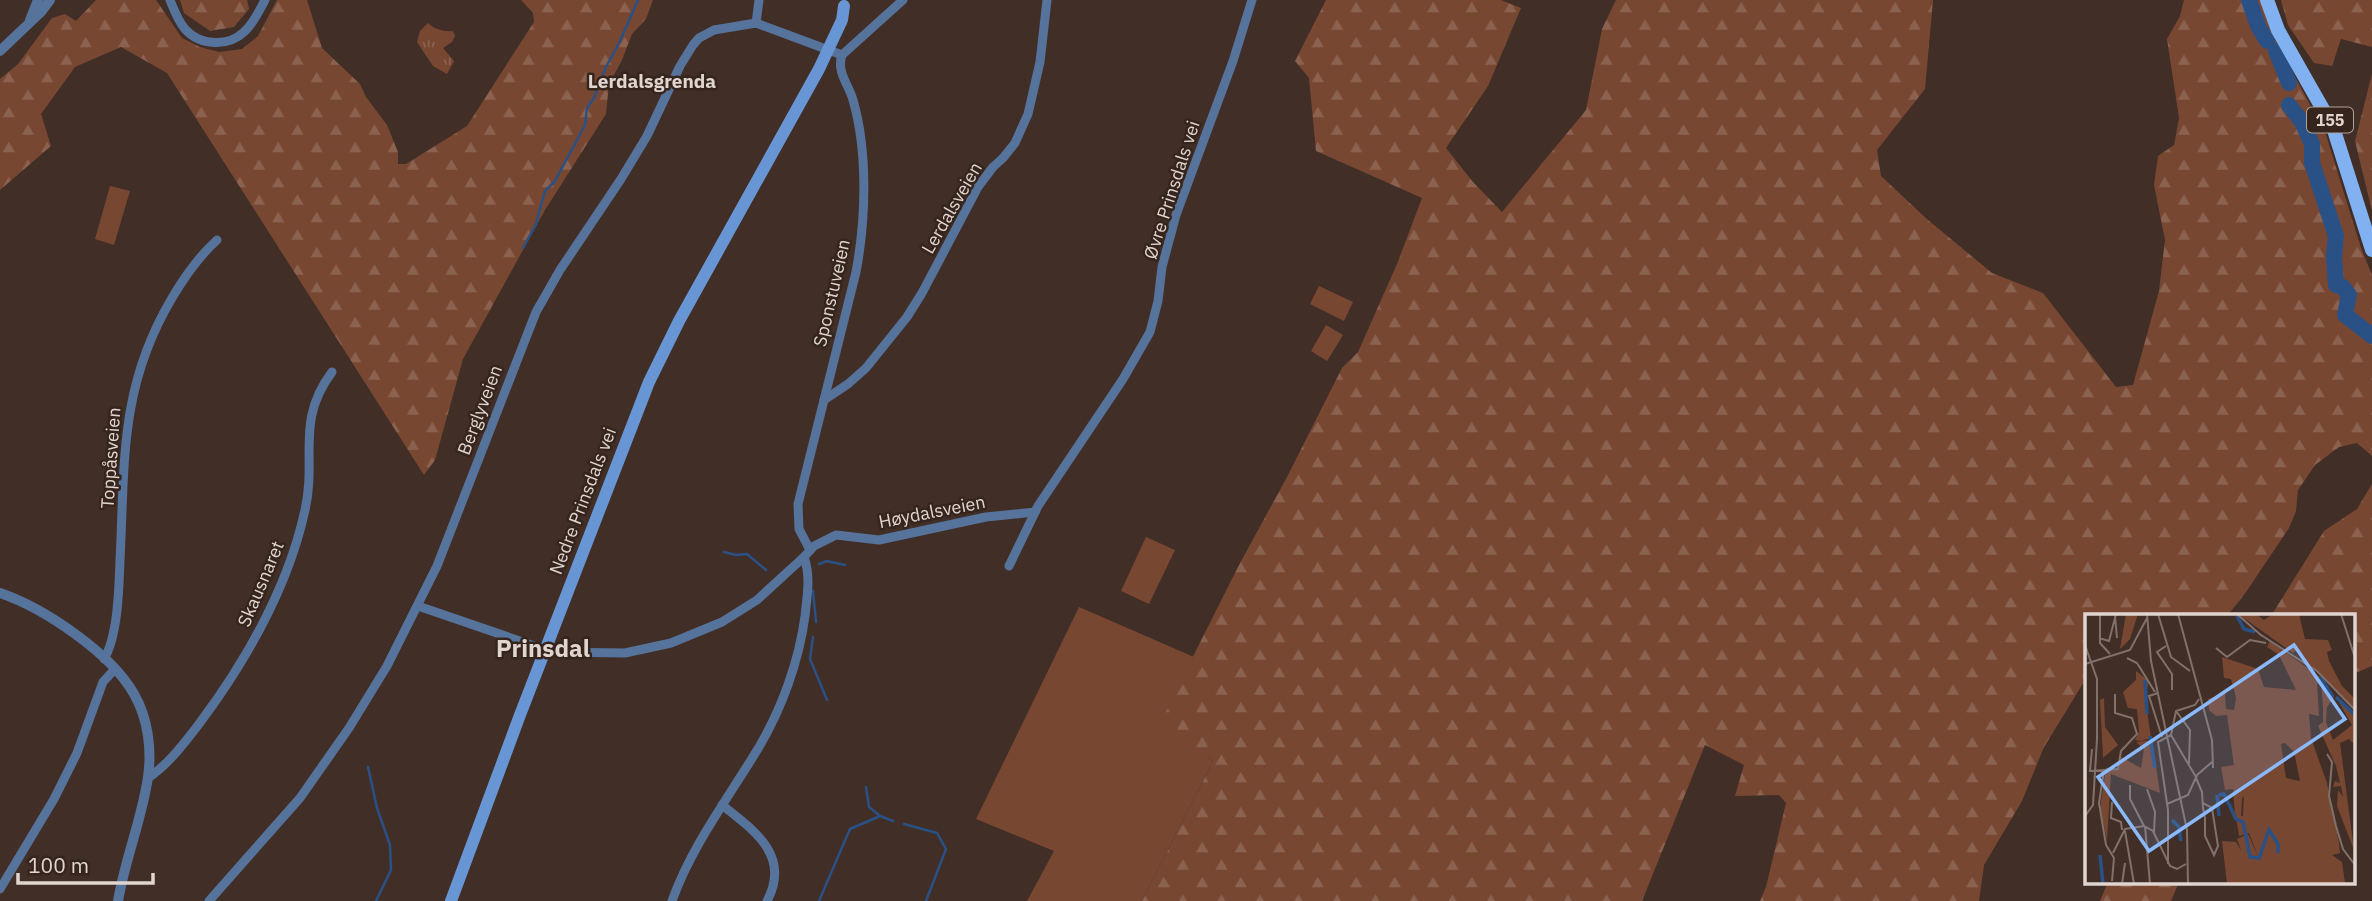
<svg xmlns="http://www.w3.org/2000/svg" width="2372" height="901" viewBox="0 0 2372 901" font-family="'IBM Plex Sans',sans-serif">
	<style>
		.grass { fill: url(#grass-tufts) }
		.forest { fill: url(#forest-firs) }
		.garden { fill: #784732 }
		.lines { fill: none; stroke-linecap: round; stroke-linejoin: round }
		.stream { stroke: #2a5186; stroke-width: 2.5 }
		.river { stroke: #2a5186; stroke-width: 16 }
		.minor { stroke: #56739b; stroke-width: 9 }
		.tertiary { stroke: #56739b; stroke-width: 10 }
		.secondary { stroke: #6896d5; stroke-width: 12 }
		.primary { stroke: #82b1f2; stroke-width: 14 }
		.labels { text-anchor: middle; stroke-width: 5; stroke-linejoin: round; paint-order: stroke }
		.shield { fill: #36251d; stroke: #aea09a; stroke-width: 2 }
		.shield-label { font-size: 16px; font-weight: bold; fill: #e1d5d0 }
		.street-label { font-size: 18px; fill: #e1d5d0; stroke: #36251d }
		.neighbourhood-label { font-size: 19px; font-weight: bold; fill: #e1d5d0; stroke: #36251d }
		.district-label { font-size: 24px; font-weight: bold; fill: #e1d5d0; stroke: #36251d }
		.inset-river { fill: none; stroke: #2a5186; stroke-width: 3.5 }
		.inset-road { fill: none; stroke: #81716b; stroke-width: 2 }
		.view { fill: #8abafc; fill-opacity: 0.15; stroke: #8abafc; stroke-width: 3.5 }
		.inset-edge { fill: none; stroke: #e1d5d0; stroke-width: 3.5 }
	</style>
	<defs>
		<pattern id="grass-tufts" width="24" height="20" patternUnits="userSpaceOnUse" patternTransform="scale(1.75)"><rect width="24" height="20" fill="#784732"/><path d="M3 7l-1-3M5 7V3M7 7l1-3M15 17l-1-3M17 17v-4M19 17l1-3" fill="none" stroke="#8b614f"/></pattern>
		<pattern id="forest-firs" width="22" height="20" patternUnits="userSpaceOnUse" patternTransform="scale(1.75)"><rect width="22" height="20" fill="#784732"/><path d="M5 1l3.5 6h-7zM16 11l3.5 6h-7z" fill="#8b614f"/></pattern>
	</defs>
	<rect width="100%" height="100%" fill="#412e27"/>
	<path class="grass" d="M428 23C434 29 444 32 453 31L455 36 452 42 443 48 454 61 447 74 433 66 417 42 420 31Z"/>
	<g class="forest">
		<path d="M96 0H156L182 38 200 47 219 52 242 49 258 36 277 0H307L322 48 360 84 366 97 387 125 398 152V164H406L467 126 534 22 533 13 521 0H653L646 19 632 34 622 60 609 84 606 114 545 210 463 359 435 460 424 475 167 73 121 47 75 67 41 114 51 146 0 190V79L18 64 52 18 65 14 76 21Z"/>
		<path d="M180 0H247L249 9 234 27 210 31 184 13Z"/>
		<path d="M1326 0H1501L1521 8 1488 86 1446 148 1473 182 1502 212 1586 110 1602 29 1616 0H1933L1925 89 1877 150 1881 176 1928 220 1992 273 2043 293 2116 387 2133 385 2159 291 2165 240 2154 185 2158 156 2174 145 2179 118 2167 39 2180 16 2184 0H2261L2275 39 2326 135 2361 248 2372 275V456L2357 443 2339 447 2315 465 2298 490 2296 511 2289 528 2244 595 2227 616H2087V677L2044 747 2022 801 1984 865 1979 901H1760L1766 887 1786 803 1779 795 1735 796 1744 765 1705 745 1642 901H1142L1213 761 1157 728 1239 565 1287 477 1342 368 1358 352 1397 264 1422 198 1316 151 1309 78 1295 61Z"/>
		<path d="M2281 0H2372V47L2341 39 2332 66 2314 63 2288 25Z"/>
		<path d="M2372 74V211L2355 141Z"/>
		<path d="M2372 484V666L2353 674V616H2271L2324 531 2357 509Z"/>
		<path d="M2108 882H2179L2171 901H2100Z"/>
	</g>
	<g class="garden">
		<path d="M110 186 130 191 114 245 95 239Z"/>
		<path d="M1319 286 1353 302 1344 321 1310 304Z"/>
		<path d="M1326 325 1343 335 1327 361 1311 351Z"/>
		<path d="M1146 537 1175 550 1149 604 1121 591Z"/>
		<path d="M1079 607 1194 657 1158 727 1213 761 1142 901H1027L1054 851 976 819Z"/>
	</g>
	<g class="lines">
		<g class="stream">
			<path d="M523 248 536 224 545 191 555 181 585 125 587 108 594 98 606 67 620 41 638 0"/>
			<path d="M724 552 736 555 747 554 766 570"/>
			<path d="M819 564 827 561 845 565"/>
			<path d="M813 591 816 622"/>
			<path d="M813 637 810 659 827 700"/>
			<path d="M368 767 377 808 390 845 391 870 376 901"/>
			<path d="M866 787 869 807 880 816 893 821"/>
			<path d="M904 824 937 833 946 849 926 901"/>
			<path d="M819 901 850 829 880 816"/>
		</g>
		<g class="river">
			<path d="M2249 0 2258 26 2267 41"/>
			<path d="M2276 51 2289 83"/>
			<path d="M2289 105 2302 122 2312 144V163L2336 236 2334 256 2336 285 2343 287 2349 295 2345 315 2372 336"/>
		</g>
		<g class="minor">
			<path d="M170 0C174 10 178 21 185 29 200 46 228 47 244 32 254 23 259 11 265 0"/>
			<path d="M756 23 759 0"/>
			<path d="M842 55 903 0"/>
			<path d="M824 400 848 384 866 368 907 317 922 293 978 187 993 167 1003 158 1015 143 1028 114 1040 62 1047 0"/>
			<path d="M810 550 799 529 798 504 856 272C866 219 868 152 853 100 849 85 836 72 842 55"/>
			<path d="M1009 566 1038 506 1123 379 1150 332 1158 301 1162 267 1176 215 1233 61 1252 0"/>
			<path d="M418 606 552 652 625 653 671 643 722 622 757 600 804 557 814 546 836 535 879 540 986 517 1035 512"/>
			<path d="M104 659C118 636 119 588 120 560 125 462 119 387 172 298 185 276 198 257 217 240"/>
			<path d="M148 778C169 764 184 743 199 724 246 661 288 588 305 510 317 458 295 421 332 372"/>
			<path d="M722 805C755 831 791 856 767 901"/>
			<path d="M0 889 54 799 77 753 103 682 114 670"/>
			<path d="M209 901 300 798 349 728 387 666 437 566 536 312 560 270 621 179 647 136 680 66 693 45 699 38 714 30 756 23 842 55"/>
			<path d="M672 901C692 845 729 797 759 747 782 708 799 661 805 616 807 596 811 577 804 557"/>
		</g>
		<g class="tertiary">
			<path d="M30 20 38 0"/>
			<path d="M0 51 41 12 50 0"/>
			<path d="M0 593C44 608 111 653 134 694 148 718 152 750 148 777 142 819 125 859 118 901"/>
		</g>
		<path class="secondary" d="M451 901 520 715 649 382 679 321 819 69 842 20 844 6"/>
		<path class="primary" d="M2267 0 2278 30 2333 127 2372 250"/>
	</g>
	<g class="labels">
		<rect class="shield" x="2307" y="107.5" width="46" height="25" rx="5"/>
		<g class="shield-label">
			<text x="2330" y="126">155</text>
		</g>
		<g class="street-label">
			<text transform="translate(1172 190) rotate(-72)" y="6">Øvre Prinsdals vei</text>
			<text transform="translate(952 208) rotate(-60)" y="6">Lerdalsveien</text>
			<text transform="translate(832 293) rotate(-77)" y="6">Sponstuveien</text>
			<text transform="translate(480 410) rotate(-69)" y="6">Berglyveien</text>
			<text transform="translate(111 458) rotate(-86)" y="6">Toppåsveien</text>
			<text transform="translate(583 501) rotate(-69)" y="6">Nedre Prinsdals vei</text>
			<text transform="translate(932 512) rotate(-11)" y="6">Høydalsveien</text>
			<text transform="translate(261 584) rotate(-67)" y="6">Skausnaret</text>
		</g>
		<g class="neighbourhood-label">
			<text x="652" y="88">Lerdalsgrenda</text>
		</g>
		<g class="district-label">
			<text x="543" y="657">Prinsdal</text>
		</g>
	</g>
	<g transform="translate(2085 614)">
		<rect width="270" height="270" fill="#412e27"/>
		<path d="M163 220 179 256 174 263 163 255 152 225Z" fill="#784732"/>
		<path d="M41 0H53L45 25 35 35ZM153 0H171L179 6 188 0H214L220 25 243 26 247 36 242 38 244 47 257 72 269 84V95L216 43 213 35 208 39ZM185 27 239 66 249 83 242 93 241 108 248 126 267 111 251 83 269 101V130L264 125 255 129 269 236 252 192 253 176 258 183 256 172 248 173 250 167 255 169 251 152 233 112 238 108V93L236 69 232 70 234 102 224 100 226 124 242 169 254 229 255 239 247 241 257 248 260 269H142L137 227 151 228 171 260H176L177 253 164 219 154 222 151 202H158L159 177 150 159 142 101 131 102 124 96 123 85 140 79 141 95 149 96 151 84 146 65 139 64 137 43 173 55 179 73 211 76 194 41 182 33ZM200 129 209 138 215 167 201 164 196 130ZM51 57 64 67 60 83 66 124 56 127 50 126 54 118 52 95 43 94 38 78 51 66ZM19 84 20 113 33 131 18 144 15 86ZM67 126 75 179 26 160 22 226 15 194 21 154 34 155 36 143 56 154 59 135 51 128Z" fill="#784732" fill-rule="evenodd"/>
		<path d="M149 151 163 178 157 184 156 204 150 201 148 175 140 176 136 153Z" fill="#784732"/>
		<path class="inset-river" d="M152 2 159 15 170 18M235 63 248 83M60 66 62 100M251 83 270 101M65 122 70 154M132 181 134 202M134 181 139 180 151 205 158 208 165 243 174 244 184 216 193 230V239M87 206 94 213 96 227M15 241 18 270"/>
		<path class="inset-road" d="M15 0V29L25 40M62 0 66 47 102 216 103 270M73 0 86 43 105 57M93 0 127 126 128 154M152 0 177 22M256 0 270 44M30 2 32 24M176 21 232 57 270 96M14 24 24 27 31 0M0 31 12 65V125L8 191 0 202M81 32 72 38 87 60V76M131 34 142 43 165 26 181 29M42 44 52 49 70 78M0 50 45 36 62 4M73 79 64 82 77 123M91 97 105 116 104 150M86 121 91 97 110 91 114 85M86 121 111 163M7 135 5 157 33 155 36 137 52 120 47 104 30 99V80M242 140 247 148 244 182 251 212 258 235 270 251M19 156 14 189 21 231 29 244 27 267M111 164 117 178 118 194 120 204V222L129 241 133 232 127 194 118 189M45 171V185L59 212M62 175 70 198 69 218M27 188 26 204 36 208 37 216M82 190 103 181 112 161 127 148M60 212 65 270M40 217 49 270M28 239 40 215 59 212 68 217 85 252 92 255 101 250M83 250V196L73 128 86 121M37 270 40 249"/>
		<path class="view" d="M209 31 260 105 64 237 13 163Z"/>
		<rect width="270" height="270" class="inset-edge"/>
	</g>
	<path d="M18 873v10h135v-10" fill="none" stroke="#e1d5d0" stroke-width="3.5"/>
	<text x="28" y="873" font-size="21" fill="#e1d5d0" stroke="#36251d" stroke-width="5" paint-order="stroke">100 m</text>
</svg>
